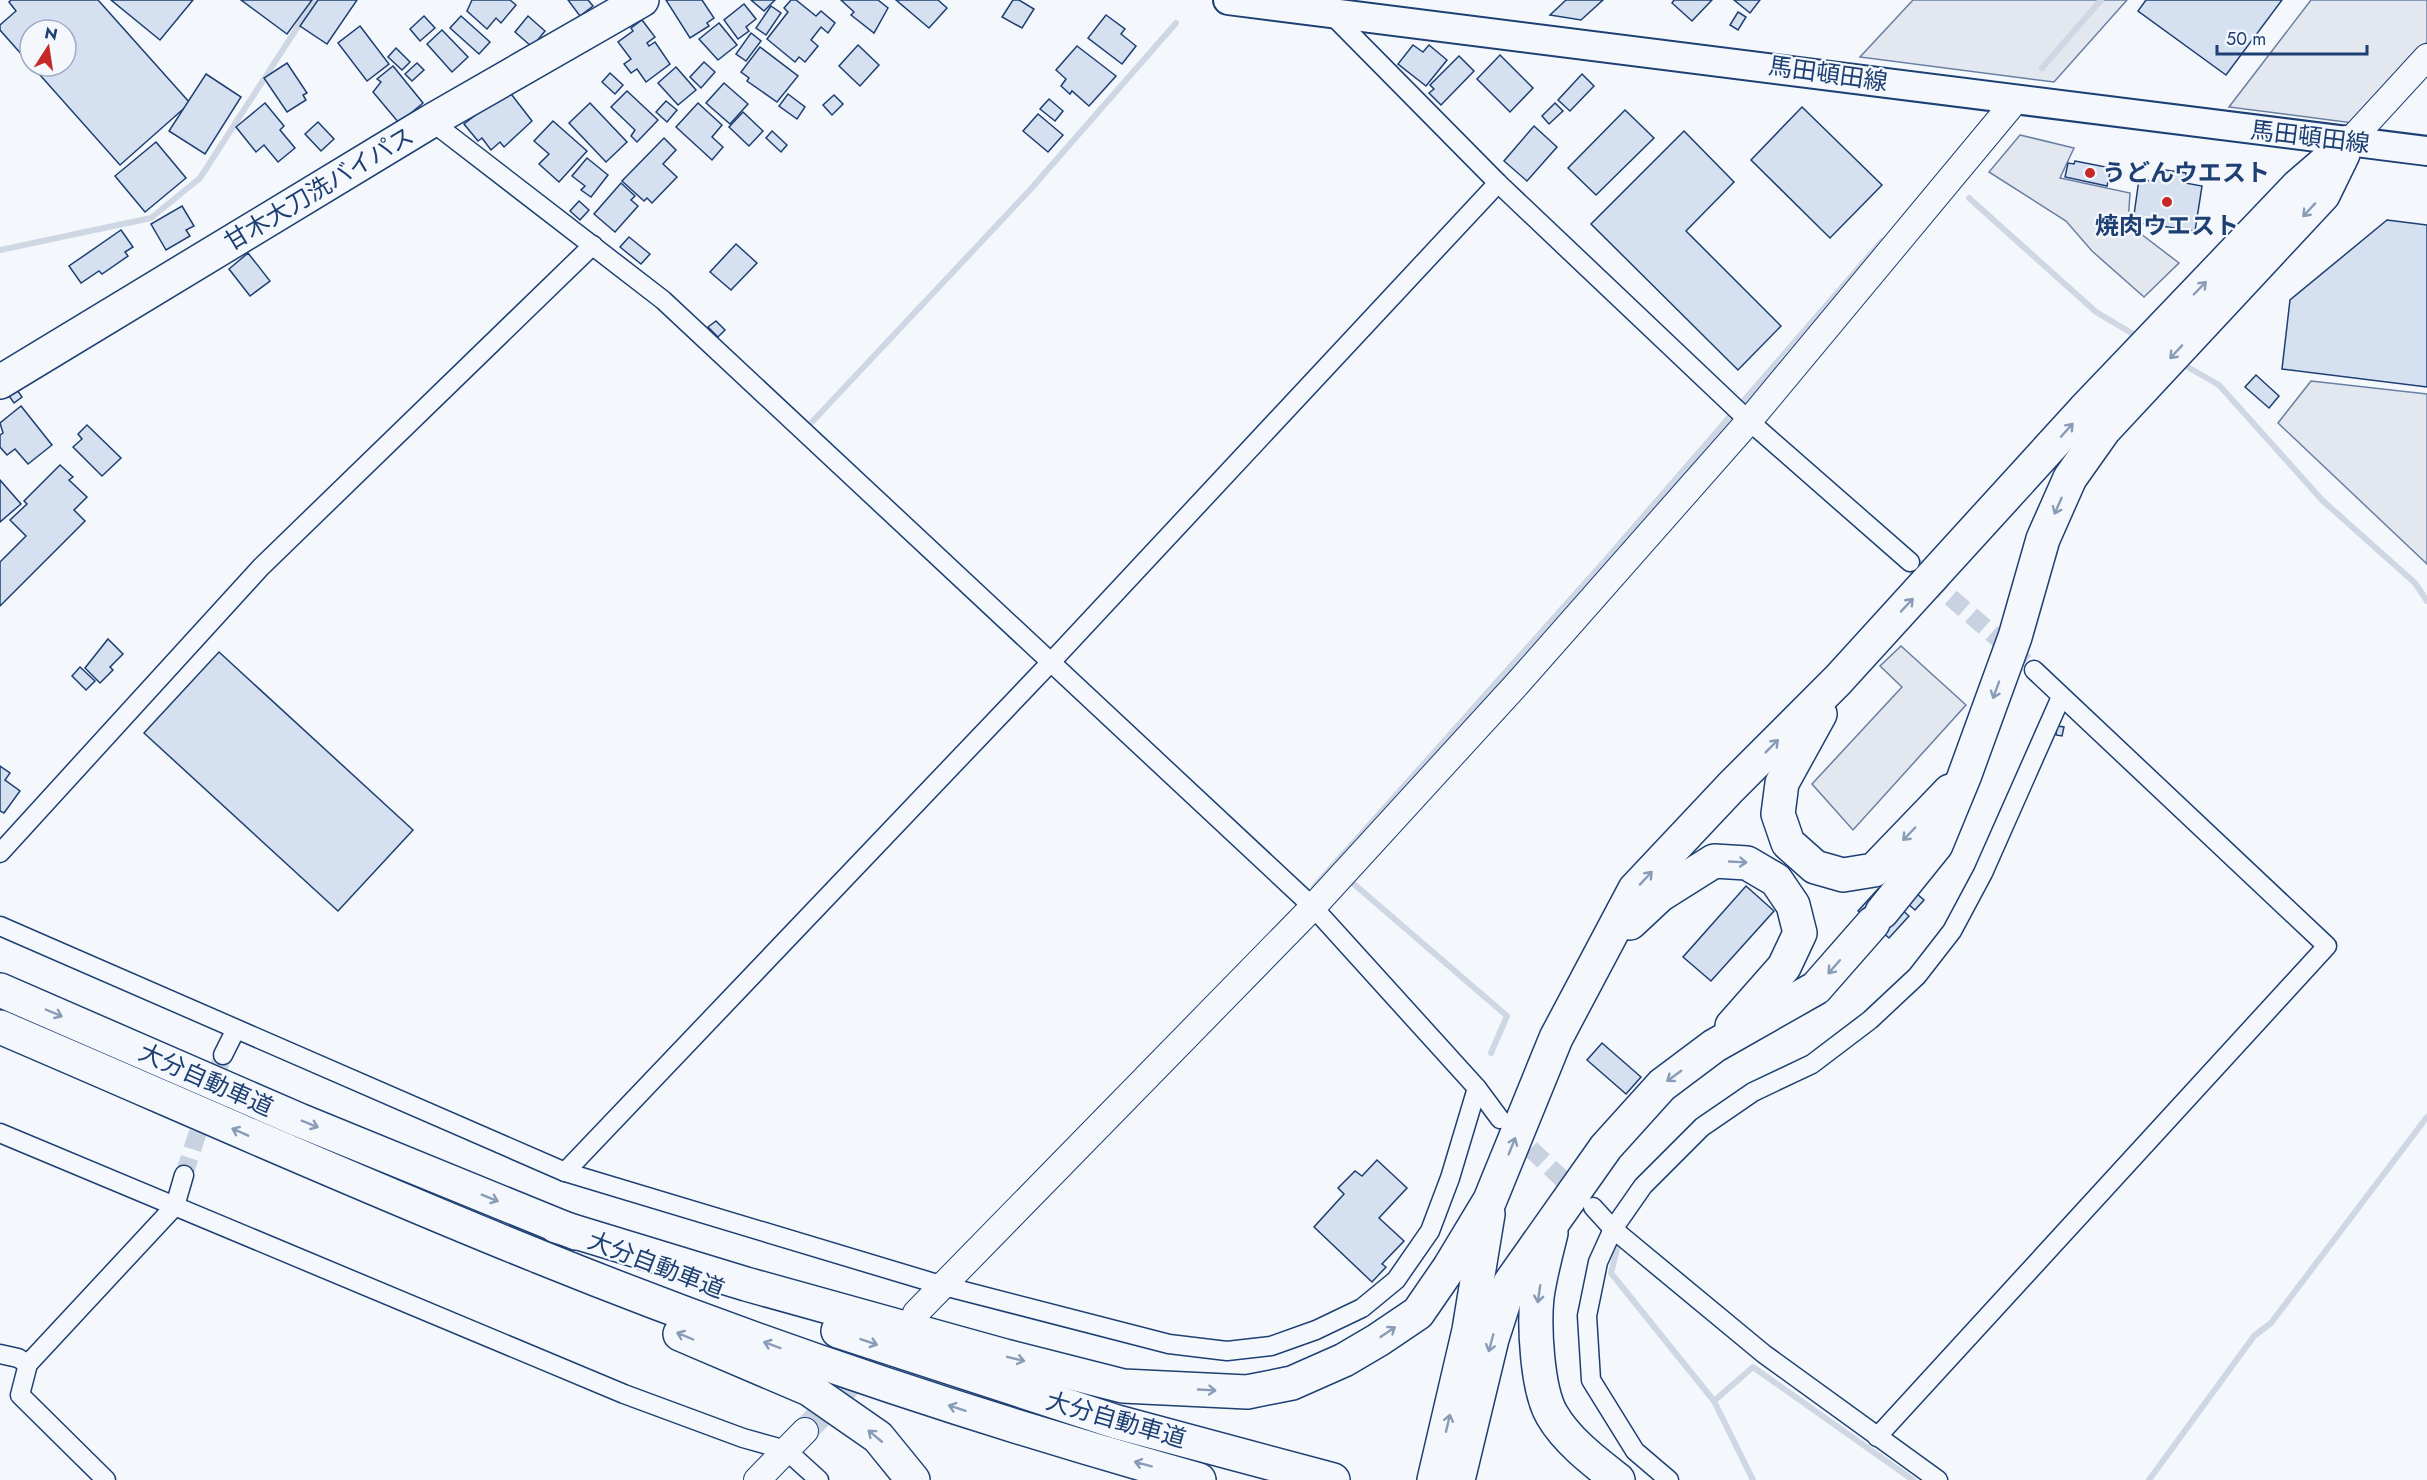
<svg xmlns="http://www.w3.org/2000/svg" width="2427" height="1480" viewBox="0 0 2427 1480" font-family="Jost,'Noto Sans JP',sans-serif">
	<style>
		.parking { fill: #e3e8f0; stroke: #687fa3; stroke-width: 1.5 }
		.lines { fill: none; stroke-linecap: round; stroke-linejoin: round }
		.stream { stroke: #cfd7e4; stroke-width: 6 }
		.building { fill: #d5e0f0; stroke: #1d3f73; stroke-width: 1.5 }
		.street-tunnel { stroke: #c9d2e0; stroke-width: 18; stroke-dasharray: 18 9; stroke-linecap: butt }
		.secondary-tunnel { stroke: #c9d2e0; stroke-width: 26; stroke-dasharray: 26 13; stroke-linecap: butt }
		.street-casing { stroke: #1d3f73; stroke-width: 21 }
		.secondary-casing { stroke: #1d3f73; stroke-width: 28 }
		.primary-casing { stroke: #1d3f73; stroke-width: 32 }
		.highway-casing { stroke: #1d3f73; stroke-width: 36 }
		.street { stroke: #f4f7fb; stroke-width: 18 }
		.secondary { stroke: #f4f7fb; stroke-width: 26 }
		.primary { stroke: #f4f7fb; stroke-width: 28 }
		.highway { stroke: #f4f7fb; stroke-width: 33 }
		.oneway { stroke: #889bb7 }
		.poi-dot { fill: #c62828; stroke: #f4f7fb; stroke-width: 2 }
		.labels { text-anchor: middle; stroke-width: 4.5; stroke-linejoin: round; paint-order: stroke }
		.street-label { font-size: 24px; fill: #1d3f73; stroke: #f4f7fb }
		.poi-label { font-size: 24px; font-weight: bold; fill: #1d3f73; stroke: #f4f7fb; text-anchor: start }
	</style>
	<rect width="100%" height="100%" fill="#f4f7fb"/>
	<g class="parking">
		<path d="M1913 0H2127L2054 82 1860 57Z"/>
		<path d="M2311 0H2427V42L2353 123 2229 107Z"/>
		<path d="M2020 135 2074 148 2060 178 2130 193 2128 224 2179 263 2144 297 2092 251 2066 221 1989 172Z"/>
		<path d="M2311 381 2427 394V564L2278 423Z"/>
		<path d="M1901 646 1966 705 1853 830 1812 784 1902 687 1880 666Z"/>
	</g>
	<g class="lines">
		<g class="stream">
			<path d="M2042 68 2101 0"/>
			<path d="M1969 198 2096 312 2140 338"/>
			<path d="M0 250 151 218 200 178 315 0"/>
			<path d="M2179 362 2219 385 2322 500 2415 583 2427 601"/>
			<path d="M812 422 1029 191 1176 23"/>
			<path d="M1347 878 1507 1016 1491 1053"/>
			<path d="M1314 887 1603 563 1882 241"/>
			<path d="M1619 1241 1611 1273 1714 1401 1753 1480"/>
			<path d="M1714 1401 1753 1367 1913 1480"/>
			<path d="M2149 1480 2254 1336 2271 1323 2427 1117"/>
		</g>
	</g>
	<g class="building">
		<path d="M11 0H98L190 103 120 165 32 66H66V30H30V64L0 30V25L16 11 9 2Z"/>
		<path d="M111 0H193L160 40Z"/>
		<path d="M241 0H312L287 34Z"/>
		<path d="M318 0H357L327 44 300 26Z"/>
		<path d="M472 0H510L516 5 501 23 496 18 487 29 467 11Z"/>
		<path d="M568 0H588L593 6 580 16Z"/>
		<path d="M666 0H702L714 18 707 23 709 26 690 38Z"/>
		<path d="M751 0H775L764 11Z"/>
		<path d="M791 0H796L816 16 821 11 835 23 828 33 821 27 811 40 818 46 805 62 799 57 795 62 767 39 788 12 784 8Z"/>
		<path d="M841 0H878L888 8 874 33 851 15 854 12Z"/>
		<path d="M896 0H938L947 8 929 28Z"/>
		<path d="M1013 0H1019L1034 9 1022 28 1002 17Z"/>
		<path d="M1566 0H1603L1581 20 1550 15Z"/>
		<path d="M1674 0H1712L1692 21 1672 3Z"/>
		<path d="M1734 0H1760L1750 13Z"/>
		<path d="M2146 0H2282L2226 75 2138 11Z"/>
		<path d="M744 4 756 19 746 27 749 31 738 39 724 20Z"/>
		<path d="M771 6 781 13 766 35 756 28Z"/>
		<path d="M1738 12 1746 17 1738 30 1730 25Z"/>
		<path d="M1106 15 1125 29 1121 34 1136 46 1122 64 1088 38Z"/>
		<path d="M424 16 435 28 420 41 410 29Z"/>
		<path d="M461 16 490 42 479 54 450 28Z"/>
		<path d="M528 16 545 31 532 47 515 32Z"/>
		<path d="M642 20 655 37 647 43 649 46 655 42 670 64 646 82 637 69 631 73 624 64 631 59 618 42 633 31 631 28Z"/>
		<path d="M719 23 737 45 718 60 699 39Z"/>
		<path d="M360 26 389 64 367 81 338 43Z"/>
		<path d="M442 30 468 57 452 72 427 44Z"/>
		<path d="M751 33 761 41 746 61 736 54Z"/>
		<path d="M858 45 879 65 860 86 839 66Z"/>
		<path d="M1413 45 1423 52 1429 45 1447 60 1426 86 1398 64Z"/>
		<path d="M1077 46 1116 76 1089 106 1072 91 1070 94 1061 86 1066 79 1056 70Z"/>
		<path d="M760 47 798 76 777 102 747 81 749 78 741 72Z"/>
		<path d="M396 48 410 62 402 70 388 57Z"/>
		<path d="M1500 55 1533 88 1510 112 1477 79Z"/>
		<path d="M1459 56 1474 71 1441 105 1429 93 1434 89 1430 85Z"/>
		<path d="M704 62 715 72 701 88 690 77Z"/>
		<path d="M287 63 307 93 303 95 306 100 287 112 264 78Z"/>
		<path d="M417 63 424 70 412 81 405 74Z"/>
		<path d="M393 66 423 103 399 123 373 92 381 82 377 79Z"/>
		<path d="M676 67 696 90 678 105 658 83Z"/>
		<path d="M610 73 623 85 615 94 602 82Z"/>
		<path d="M206 74 241 97 205 154 169 131Z"/>
		<path d="M1582 74 1594 86 1570 111 1558 100Z"/>
		<path d="M724 83 748 104 730 124 706 103Z"/>
		<path d="M508 90 532 121 504 147 500 142 491 150 482 138 478 141 464 124Z"/>
		<path d="M627 91 658 120 637 142 631 136 635 130 611 107Z"/>
		<path d="M788 94 805 107 797 119 779 106Z"/>
		<path d="M834 95 843 104 832 115 823 105Z"/>
		<path d="M1049 99 1063 111 1055 121 1040 109Z"/>
		<path d="M666 101 677 110 667 122 656 112Z"/>
		<path d="M265 103 284 126 280 130 295 148 278 162 264 145 256 152 236 127Z"/>
		<path d="M590 103 627 142 606 162 569 123Z"/>
		<path d="M698 103 722 125 712 137 723 147 712 160 676 127Z"/>
		<path d="M1555 103 1563 111 1549 124 1542 116Z"/>
		<path d="M1802 107 1882 185 1830 238 1751 160Z"/>
		<path d="M1625 110 1654 138 1596 195 1568 168Z"/>
		<path d="M743 112 763 131 749 146 729 127Z"/>
		<path d="M1038 114 1063 135 1048 152 1023 131Z"/>
		<path d="M553 121 587 151 559 182 539 164 549 154 534 141Z"/>
		<path d="M318 122 334 139 321 151 305 134Z"/>
		<path d="M1534 126 1557 147 1527 181 1504 161Z"/>
		<path d="M772 131 787 145 781 152 766 138Z"/>
		<path d="M1684 131 1734 182 1686 231 1781 326 1738 370 1591 224Z"/>
		<path d="M664 138 676 150 663 164 677 177 652 203 647 198 644 201 622 181Z"/>
		<path d="M156 142 186 178 145 212 115 176Z"/>
		<path d="M587 158 608 175 591 197 581 190 585 186 572 176Z"/>
		<path d="M2075 161 2111 168 2107 186 2065 177 2068 163 2074 164Z"/>
		<path d="M2158 169 2186 173 2185 183 2202 186 2195 231 2133 222 2139 179 2156 182Z"/>
		<path d="M621 183 635 196 631 200 638 206 615 232 594 214Z"/>
		<path d="M579 201 589 210 580 220 570 211Z"/>
		<path d="M182 206 194 226 186 230 190 236 166 250 151 224Z"/>
		<path d="M2387 220 2427 225V387L2282 369 2290 300Z"/>
		<path d="M121 230 133 247 125 252 128 256 102 274 99 271 81 283 69 266Z"/>
		<path d="M629 237 650 254 641 264 620 247Z"/>
		<path d="M736 244 757 263 731 290 710 272Z"/>
		<path d="M248 253 270 281 250 296 229 269Z"/>
		<path d="M716 321 725 330 718 337 708 327Z"/>
		<path d="M2256 375 2279 396 2269 408 2245 387Z"/>
		<path d="M15 387 22 397 14 403 7 393Z"/>
		<path d="M21 406 52 445 28 464 15 449 7 455 0 447V435L3 433 0 423Z"/>
		<path d="M87 425 121 458 102 476 73 447 82 439 78 434Z"/>
		<path d="M60 465 73 477 69 480 87 497 74 510 85 521 0 606V562L26 536 10 520 27 504 24 501Z"/>
		<path d="M0 480 21 504 0 522Z"/>
		<path d="M108 639 123 654 110 667 113 670 100 683 85 668Z"/>
		<path d="M219 652 413 830 338 911 144 733Z"/>
		<path d="M80 667 95 681 86 690 72 676Z"/>
		<path d="M2057 726 2064 727 2062 736 2056 735Z"/>
		<path d="M0 766 10 773 5 780 20 791 4 813 0 811Z"/>
		<path d="M1885 866 1924 900 1915 910 1876 876Z"/>
		<path d="M1746 886 1774 911 1711 981 1683 957Z"/>
		<path d="M1878 889 1909 916 1889 938 1858 911Z"/>
		<path d="M1602 1043 1641 1077 1626 1094 1587 1060Z"/>
		<path d="M1377 1160 1407 1188 1379 1218 1404 1241 1382 1264 1386 1267 1372 1282 1314 1227 1344 1194 1338 1188 1355 1171 1362 1176Z"/>
	</g>
	<g class="lines">
		<g class="street-tunnel">
			<path d="M1910 562 2034 670"/>
			<path d="M1511 1130 1580 1196"/>
			<path d="M184 1175 223 1055"/>
		</g>
		<path class="secondary-tunnel" d="M805 1431 895 1335"/>
		<defs>
			<g id="street">
				<path d="M1330 13 1498 183 1749 421 1910 562"/>
				<path d="M431 121 663 300 1313 907 1477 1088 1500 1119"/>
				<path d="M0 853 261 567 593 245"/>
				<path d="M0 926 565 1172 944 1286 1169 1344 1227 1351 1271 1346 1316 1330 1362 1308 1396 1280 1430 1231 1450 1178 1477 1088"/>
				<path d="M223 1055 235 1031"/>
				<path d="M0 1133 624 1394 743 1438 786 1450 819 1480"/>
				<path d="M565 1172 1052 661 1498 183"/>
				<path d="M1593 1207 1613 1229 1764 1354 1938 1480"/>
				<path d="M0 1354 18 1358 28 1364"/>
				<path d="M1877 1437 2327 946 2034 670"/>
				<path d="M106 1480 20 1395 28 1364 175 1206 184 1175"/>
				<path d="M1669 1480 1635 1451 1591 1380 1587 1316 1598 1262 1613 1229 1643 1186 1702 1127 1753 1092 1812 1064 1870 1020 1917 976 1952 931 1983 873 2061 697"/>
			</g>
			<g id="secondary">
				<path d="M2349 142 2427 57"/>
				<path d="M916 1313 1313 907 1517 684 1749 421 2015 101"/>
				<path d="M757 1480 805 1431"/>
			</g>
			<path id="primary" d="M1228 0 2427 151"/>
			<g id="highway">
				<path d="M0 382 431 121 642 0"/>
				<path d="M1820 714 1782 783 1778 814 1788 843 1815 867 1843 875 1874 870 1950 791"/>
				<path d="M1882 912 1936 845 1964 777 2015 637 2043 539 2070 478 2104 430 2323 195 2343 154"/>
				<path d="M1630 923 1660 895 1714 861 1747 863 1776 880 1793 905 1800 933 1784 967 1732 1026"/>
				<path d="M0 990 299 1120 576 1233"/>
				<path d="M0 1027C180 1104 358 1184 540 1257 755 1344 976 1418 1199 1480"/>
				<path d="M556 1226 746 1284 1005 1356 1123 1386 1247 1392 1292 1383 1344 1360 1378 1340 1418 1313 1449 1268 1490 1200 1556 1038 1635 889 1731 787 1838 680 2084 410 2298 186 2349 142"/>
				<path d="M1551 1233C1546 1254 1540 1275 1537 1297 1534 1326 1537 1390 1552 1415 1567 1441 1595 1462 1618 1480"/>
				<path d="M838 1331 1117 1422 1333 1480"/>
				<path d="M680 1334 809 1389 878 1437 913 1480"/>
				<path d="M1434 1480 1469 1330 1488 1214"/>
				<path d="M1458 1480 1492 1339 1510 1283 1606 1147 1662 1085 1714 1046 1816 988 1873 923"/>
			</g>
		</defs>
		<use href="#street" class="street-casing"/>
		<use href="#secondary" class="secondary-casing"/>
		<use href="#primary" class="primary-casing"/>
		<use href="#highway" class="highway-casing"/>
		<use href="#street" class="street"/>
		<use href="#secondary" class="secondary"/>
		<use href="#primary" class="primary"/>
		<use href="#highway" class="highway"/>
	</g>
	<defs><path id="oneway-shaft" d="M-6 0H5M1.5-3L5.5 0L1.5 3" fill="none" stroke-width="1.6" stroke-linecap="round" stroke-linejoin="round" transform="scale(1.5)"/></defs>
	<g class="oneway">
		<use href="#oneway-shaft" transform="translate(2309 210) rotate(133)"/>
		<use href="#oneway-shaft" transform="translate(2200 288) rotate(-46)"/>
		<use href="#oneway-shaft" transform="translate(2176 352) rotate(133)"/>
		<use href="#oneway-shaft" transform="translate(2067 430) rotate(-48)"/>
		<use href="#oneway-shaft" transform="translate(2058 506) rotate(114)"/>
		<use href="#oneway-shaft" transform="translate(1907 605) rotate(-47)"/>
		<use href="#oneway-shaft" transform="translate(1996 690) rotate(110)"/>
		<use href="#oneway-shaft" transform="translate(1772 746) rotate(-45)"/>
		<use href="#oneway-shaft" transform="translate(1909 834) rotate(134)"/>
		<use href="#oneway-shaft" transform="translate(1738 862) rotate(3)"/>
		<use href="#oneway-shaft" transform="translate(1646 878) rotate(-47)"/>
		<use href="#oneway-shaft" transform="translate(1834 967) rotate(131)"/>
		<use href="#oneway-shaft" transform="translate(54 1013) rotate(23)"/>
		<use href="#oneway-shaft" transform="translate(1674 1076) rotate(144)"/>
		<use href="#oneway-shaft" transform="translate(310 1124) rotate(22)"/>
		<use href="#oneway-shaft" transform="translate(240 1132) rotate(-156)"/>
		<use href="#oneway-shaft" transform="translate(1512 1146) rotate(-68)"/>
		<use href="#oneway-shaft" transform="translate(490 1198) rotate(22)"/>
		<use href="#oneway-shaft" transform="translate(1539 1294) rotate(98)"/>
		<use href="#oneway-shaft" transform="translate(1388 1332) rotate(-34)"/>
		<use href="#oneway-shaft" transform="translate(685 1336) rotate(-157)"/>
		<use href="#oneway-shaft" transform="translate(869 1342) rotate(19)"/>
		<use href="#oneway-shaft" transform="translate(1491 1343) rotate(105)"/>
		<use href="#oneway-shaft" transform="translate(772 1345) rotate(-160)"/>
		<use href="#oneway-shaft" transform="translate(1016 1359) rotate(14)"/>
		<use href="#oneway-shaft" transform="translate(1207 1390) rotate(3)"/>
		<use href="#oneway-shaft" transform="translate(957 1408) rotate(-162)"/>
		<use href="#oneway-shaft" transform="translate(1448 1423) rotate(-77)"/>
		<use href="#oneway-shaft" transform="translate(875 1436) rotate(-140)"/>
		<use href="#oneway-shaft" transform="translate(1143 1464) rotate(-165)"/>
	</g>
	<g class="poi-dot">
		<circle cx="2090" cy="173" r="6"/>
		<circle cx="2167" cy="202" r="6"/>
	</g>
	<g class="labels">
		<g class="street-label">
			<text transform="translate(1828 74) rotate(8)" y="8">馬田頓田線</text>
			<text transform="translate(2310 137) rotate(7)" y="8">馬田頓田線</text>
			<text transform="translate(319 189) rotate(-31)" y="8">甘木大刀洗バイパス</text>
			<text transform="translate(206 1080) rotate(24)" y="8">大分自動車道</text>
			<text transform="translate(656 1265) rotate(21)" y="8">大分自動車道</text>
			<text transform="translate(1116 1420) rotate(16)" y="8">大分自動車道</text>
		</g>
		<g class="poi-label">
			<text x="2102" y="181">うどんウエスト</text>
			<text x="2167" y="234" text-anchor="middle">焼肉ウエスト</text>
		</g>
	</g>
	<g transform="translate(48 48) rotate(12)"><circle r="28" fill="#f4f7fb" stroke="#9eadc5" stroke-width="1.5"/>
	<path d="M0-4.5L10 22L0 15L-10 22Z" fill="#c62828"/>
	<text y="-9" font-size="16" font-weight="bold" text-anchor="middle" fill="#1d3f73">N</text>
	</g>
	<path d="M2217 45v9h150v-9" fill="none" stroke="#1d3f73" stroke-width="3"/>
	<text x="2226" y="45" font-size="18" fill="#1d3f73" stroke="#f4f7fb" stroke-width="4.5" paint-order="stroke">50 m</text>
</svg>
